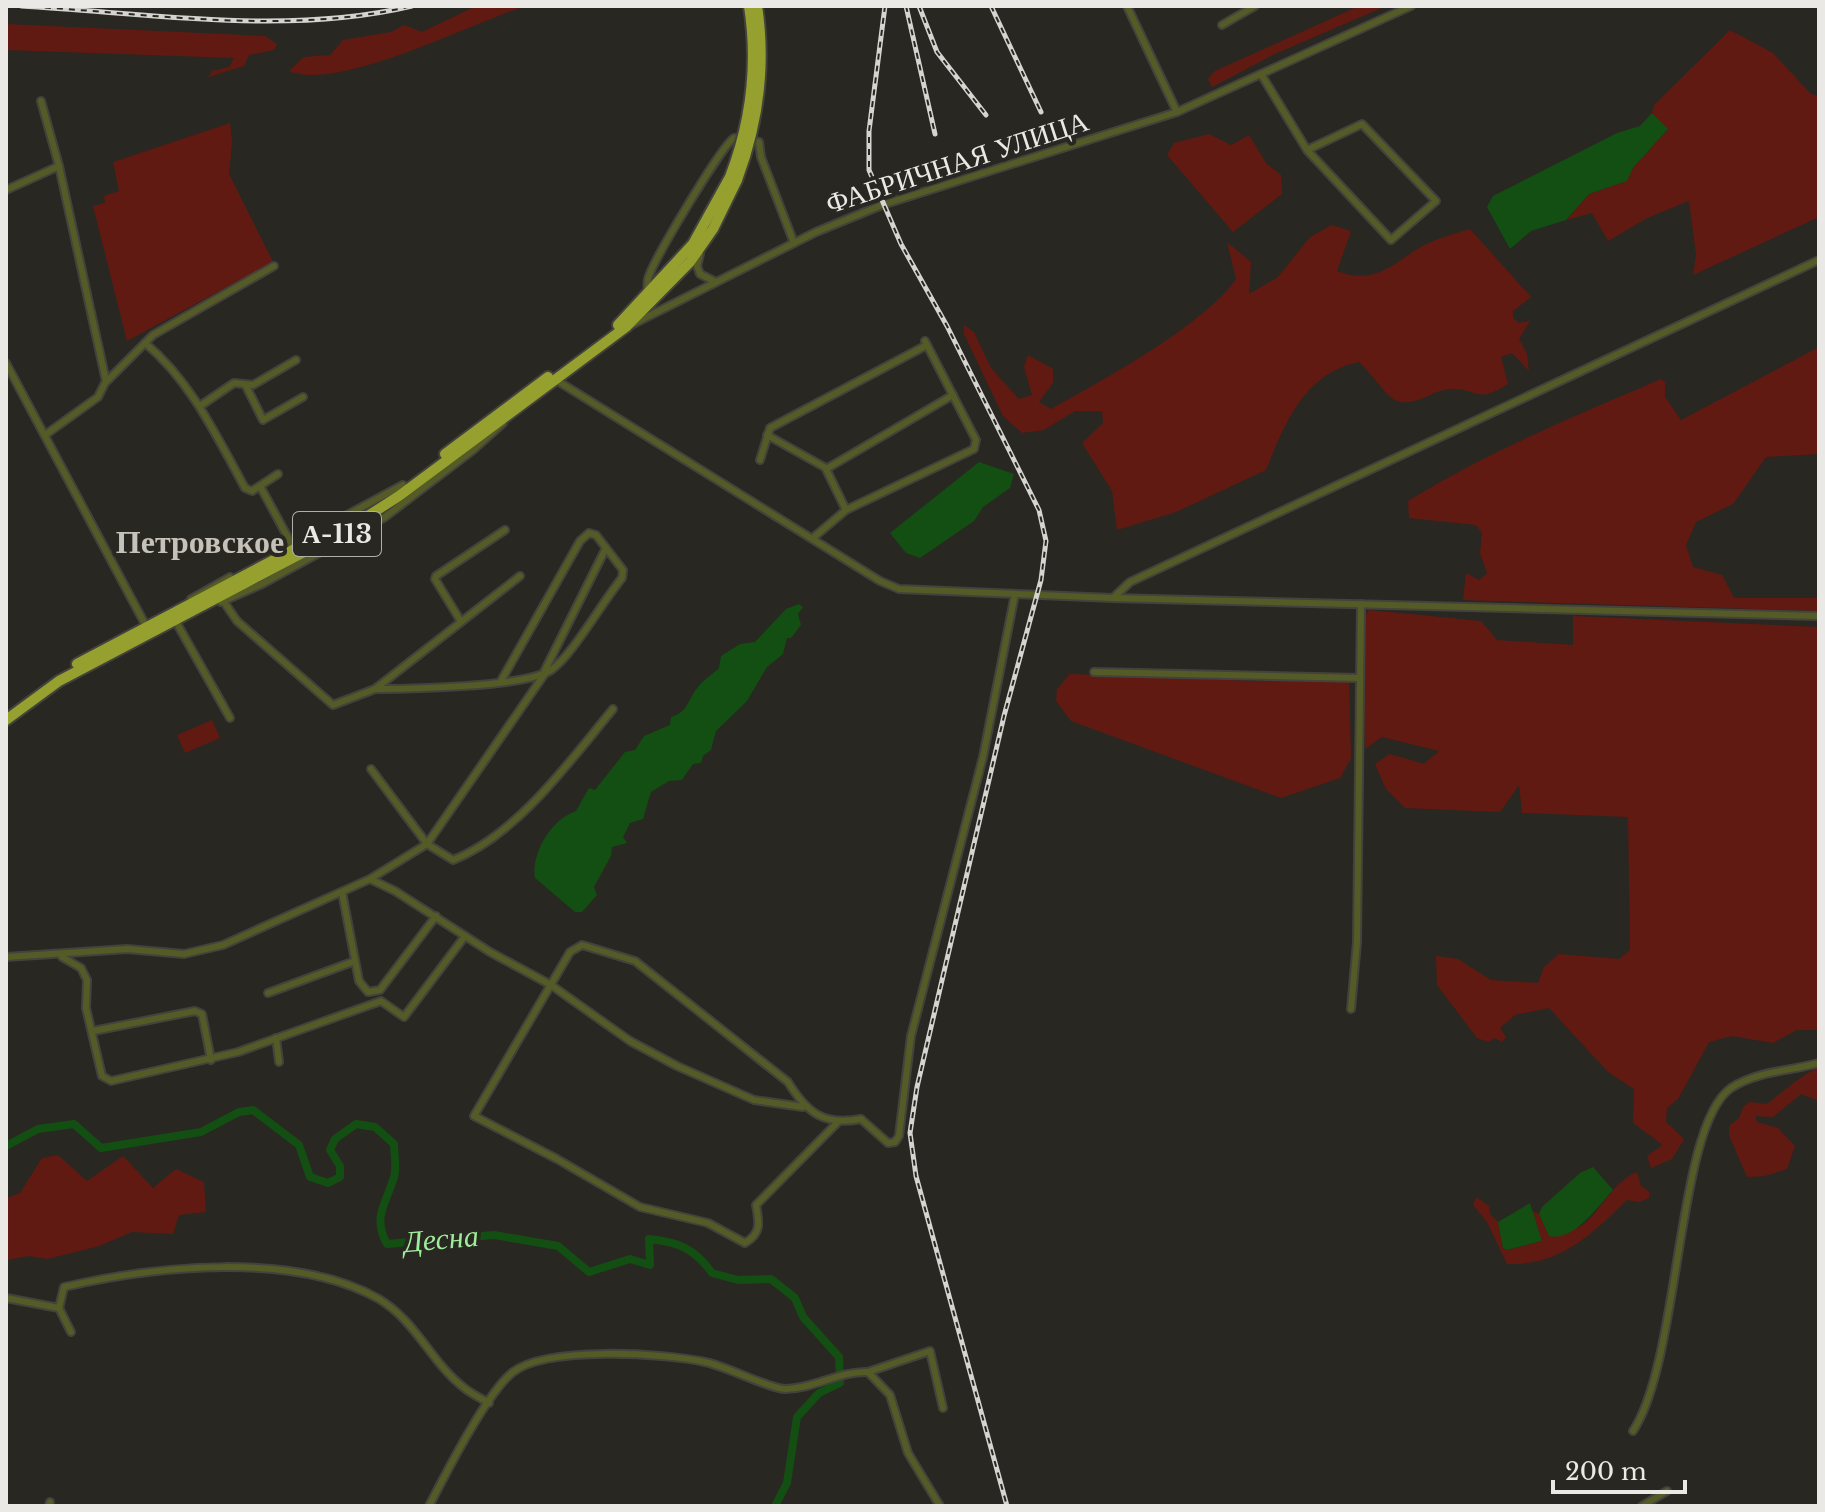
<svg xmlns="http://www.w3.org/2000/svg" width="1825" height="1512" viewBox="0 0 1825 1512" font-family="'Libre Baskerville',serif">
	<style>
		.green { fill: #611a11 }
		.water { fill: #134e13 }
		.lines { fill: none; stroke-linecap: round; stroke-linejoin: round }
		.river { stroke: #134e13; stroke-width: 8 }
		.minor-casing { stroke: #44423c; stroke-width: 10 }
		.highway-casing { stroke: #44423c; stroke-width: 14 }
		.minor { stroke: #555b26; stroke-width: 6 }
		.highway { stroke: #95a02f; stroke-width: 10 }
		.rail-casing { stroke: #d6d4d0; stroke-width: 5 }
		.rail { stroke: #292721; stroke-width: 2; stroke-dasharray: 6; stroke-linecap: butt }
		.highway-bridge-casing { stroke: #44423c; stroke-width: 14; stroke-linecap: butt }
		.highway-bridge { stroke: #95a02f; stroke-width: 10 }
		.labels { text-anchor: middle; stroke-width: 8; stroke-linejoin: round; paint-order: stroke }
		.shield { fill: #292721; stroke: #b1afaa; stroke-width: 2 }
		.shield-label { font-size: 26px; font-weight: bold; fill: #ebe9e5 }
		.street-label { font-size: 28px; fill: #ebe9e5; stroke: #292721 }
		.water-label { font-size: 30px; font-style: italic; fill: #9eed9a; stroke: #292721 }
		.quarter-label { font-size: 32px; font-weight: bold; fill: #c6c2ba; stroke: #292721 }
	</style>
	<rect width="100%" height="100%" fill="#292721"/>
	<g class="green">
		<path d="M476 6H526C473 22 339 92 289 71L304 57 330 55 343 40 391 32 404 25 422 32Z"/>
		<path d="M1359 6H1386L1275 54 1212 87 1208 79 1215 71Z"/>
		<path d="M6 24 265 36 277 44 274 50 249 55 244 66 208 77 212 71 229 67 234 58 6 50Z"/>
		<path d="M1730 30 1773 53 1811 94 1819 96V217L1693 275 1696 255 1689 201 1647 218 1608 241 1592 213 1566 220 1589 194 1627 181 1633 168 1668 129 1652 113 1654 105Z"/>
		<path d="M230 123 232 142 229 174 273 262 127 341 93 206 105 203 104 196 119 191 113 162Z"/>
		<path d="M1209 134 1231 145 1249 135 1266 163 1281 175 1282 194 1233 232 1167 155 1174 143Z"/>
		<path d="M1332 225 1351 231 1337 271C1368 283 1386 271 1411 253 1428 241 1450 235 1470 229L1531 297 1513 311V318L1519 323 1530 321 1519 339 1527 354 1529 371 1512 353 1501 357 1508 384C1475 405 1479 388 1450 389 1432 390 1417 407 1397 401 1387 398 1370 371 1359 362 1304 373 1285 423 1266 470L1176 512 1117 530 1112 491 1082 443 1103 423 1102 411H1075L1044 430 1022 433 1003 416 964 334V325L974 332 991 368 1019 399 1032 395 1024 367 1028 355 1053 369V383L1039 402 1051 409C1103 380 1203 326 1236 279L1227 242 1251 262 1249 294 1278 277 1310 237Z"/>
		<path d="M1819 347V454L1766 457 1733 504 1696 522 1686 545 1693 567 1722 575 1734 598H1819V611L1463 600 1466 573 1479 580 1487 573 1480 553 1482 533 1476 525 1409 518 1408 501C1487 452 1575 416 1661 379L1665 382V397L1681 420Z"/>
		<path d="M1369 610 1481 621 1497 640 1573 645V616L1819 627V1030H1797L1773 1043 1732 1036 1709 1042 1678 1099 1667 1108 1666 1122 1684 1139 1672 1159 1651 1168 1647 1156 1663 1145 1633 1123 1634 1089 1608 1072 1549 1008 1515 1015 1500 1028 1506 1037 1502 1042 1495 1038 1488 1042 1477 1038 1437 985 1436 956 1458 959 1491 980 1538 983 1544 967 1559 954 1619 959 1630 950 1628 817 1522 813 1519 785 1500 812 1405 808 1386 789 1375 764 1390 754 1424 764 1439 751 1382 737 1365 749 1362 620Z"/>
		<path d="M1070 674 1253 681 1349 676 1351 758 1340 778 1281 798 1071 721 1056 701 1057 689Z"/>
		<path d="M212 720 220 738 185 753 177 735Z"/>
		<path d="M1819 1068V1101L1801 1094 1773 1117 1755 1116 1757 1122 1778 1128 1795 1146 1787 1169 1765 1176 1747 1177 1729 1135V1126L1739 1118 1743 1107 1750 1102 1767 1104C1778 1096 1806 1071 1819 1068Z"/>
		<path d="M58 1155 87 1181 123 1156 153 1188 176 1169 204 1182 206 1212 179 1215 173 1234 132 1232 99 1246 47 1259 29 1256 6 1260V1198L20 1193 42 1158Z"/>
		<path d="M1637 1172 1641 1186 1649 1191V1198L1639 1202 1627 1200C1591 1235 1560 1266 1507 1264L1487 1222 1473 1205 1476 1197 1489 1206 1490 1214 1498 1222 1503 1248 1508 1250 1542 1241 1532 1211 1539 1214 1549 1236C1560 1233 1577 1231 1586 1222 1604 1206 1613 1182 1637 1172Z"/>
	</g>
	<g class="water">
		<path d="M1652 113 1668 129 1633 168 1627 181 1589 194 1566 220 1531 231 1510 249 1487 207 1493 196 1617 133 1640 126Z"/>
		<path d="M979 462 1014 474 1010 488 983 507 974 521 920 558 906 553 890 533Z"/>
		<path d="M799 604 803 607 798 614 801 625 791 638H787L783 654 767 667 747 701 716 731 711 750 703 756 701 763 693 764 682 780 669 781 651 792 643 819 630 823 623 837 627 843 612 847 611 856 594 887 597 895 582 912H575L535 878C531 854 551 819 576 811L589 788 595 790 625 752 635 750 644 736 670 725 671 717C688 713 689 697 698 687 703 680 713 674 719 668L721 656 740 644 755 642 786 609Z"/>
		<path d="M1593 1167 1613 1190C1597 1207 1574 1242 1549 1236L1539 1214 1542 1207 1580 1173Z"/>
		<path d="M1530 1203 1542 1241 1507 1250 1503 1248 1498 1222Z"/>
	</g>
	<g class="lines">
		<path class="river" d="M6 1146 38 1129 74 1124 101 1148 201 1132 239 1112 253 1110 299 1145 310 1177 328 1183 340 1177V1166L330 1150 335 1139 356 1124 375 1127 394 1144C394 1154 397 1168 394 1177 386 1204 372 1217 387 1244L494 1235 558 1246 589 1272 630 1259 650 1265 649 1239C679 1242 695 1249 712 1273L738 1280 771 1279 795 1298 803 1317 839 1357 840 1383 819 1393 797 1417 787 1483 775 1506"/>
		<defs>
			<g id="minor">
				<path d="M1127 6 1177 112"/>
				<path d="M1222 25 1255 6"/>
				<path d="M1261 74 1307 150 1391 240 1436 201 1362 124 1307 150"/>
				<path d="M6 190 59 166 41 101"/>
				<path d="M700 254 697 266 700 274 716 282"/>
				<path d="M647 292C648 287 647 283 648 279 652 262 722 145 734 138L759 142 761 157 794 243"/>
				<path d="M631 325 816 232 882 205 1177 112 1411 6"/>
				<path d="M145 343C191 381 217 437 245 488L252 491 278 474"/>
				<path d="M6 363 146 626"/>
				<path d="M556 380 880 581 899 589 1113 598 1819 616"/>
				<path d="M107 381 153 335 274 266"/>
				<path d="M246 386 263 420 303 397"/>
				<path d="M200 406 234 383 253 385 296 360"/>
				<path d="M45 435 98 397 106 381 59 166"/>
				<path d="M767 435 826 468"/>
				<path d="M760 460 770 428 927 345"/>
				<path d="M260 486 292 545"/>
				<path d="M846 510 826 469 953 395"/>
				<path d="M814 537 846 510 974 449 976 440 925 341"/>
				<path d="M293 544 403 485"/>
				<path d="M1113 598 1130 582 1819 260"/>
				<path d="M191 599 230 577"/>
				<path d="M221 602 260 585 385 517 473 450 503 423"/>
				<path d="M224 602 237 621 333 705 375 689 520 576"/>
				<path d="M175 620 230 718"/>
				<path d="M460 620 435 579 436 576 505 530"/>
				<path d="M1094 672 1360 678"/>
				<path d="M543 674 606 548"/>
				<path d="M375 689C409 689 526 687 551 670 572 656 603 601 622 578L623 570 596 535 589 533 580 541 501 681"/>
				<path d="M371 769 427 844 453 860C517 835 570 761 613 709"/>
				<path d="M370 879 395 891 490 952 551 985 630 1041 677 1066 754 1100 803 1107"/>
				<path d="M342 892 359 981 368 992 380 990 436 916"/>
				<path d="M6 957 127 949 184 954 223 945 370 879 427 844 546 672"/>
				<path d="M62 957 81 968 87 980 86 1008 102 1076 111 1081 238 1052 381 1001 404 1017 465 936"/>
				<path d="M268 993 355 961"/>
				<path d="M1351 1009 1357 942 1361 604"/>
				<path d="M93 1031 195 1011 202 1014 211 1060"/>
				<path d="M276 1038 279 1062"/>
				<path d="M837 1123 756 1205C759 1222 762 1233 745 1243L708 1223 640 1207 557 1159 474 1116 570 952 582 945 635 961 788 1082C807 1113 824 1126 861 1119L888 1143 895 1142 899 1136 911 1036 983 757 1015 594"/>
				<path d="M6 1298 59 1308 71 1332"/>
				<path d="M59 1308 64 1287C155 1266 295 1251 379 1299 416 1321 431 1362 463 1387 470 1393 480 1398 489 1403"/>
				<path d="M868 1372 930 1351 943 1408"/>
				<path d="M1633 1431C1681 1358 1676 1126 1731 1088 1757 1071 1790 1071 1819 1063"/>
				<path d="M49 1506 50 1502"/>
				<path d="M429 1506C445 1475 487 1392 513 1372 547 1346 663 1353 705 1362 726 1366 770 1389 785 1389 813 1389 839 1371 868 1372L890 1395 908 1453 940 1506"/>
				<path d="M1642 1506 1667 1491"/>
			</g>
			<g id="highway">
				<path d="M618 325 693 244 730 177"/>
				<path d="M445 454 548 377"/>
				<path d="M77 664 321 535"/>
				<path d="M6 720 59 681 346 530 399 496 626 327 690 262 713 229 737 180"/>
			</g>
		</defs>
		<use href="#minor" class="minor-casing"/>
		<use href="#highway" class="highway-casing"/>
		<use href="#minor" class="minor"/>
		<use href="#highway" class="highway"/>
		<defs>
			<g id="rail">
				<path d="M21 6C149 13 286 36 412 6"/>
				<path d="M885 6 869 131V170L901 244 947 326 1039 510 1046 541 1041 580 1004 716 917 1087 910 1133 916 1176 1007 1506"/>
				<path d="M906 6 935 134"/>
				<path d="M919 6 937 52 986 115"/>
				<path d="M991 6 1041 112"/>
			</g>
		</defs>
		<use href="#rail" class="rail-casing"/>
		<use href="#rail" class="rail"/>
		<defs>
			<g id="highway-bridge">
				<path d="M730 177C751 122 758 64 749 6"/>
				<path d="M737 180C758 124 766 65 757 6"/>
			</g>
		</defs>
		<use href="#highway-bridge" class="highway-bridge-casing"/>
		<use href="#highway-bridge" class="highway-bridge"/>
	</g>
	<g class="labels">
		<rect class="shield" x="293" y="512" width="88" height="44" rx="6"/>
		<g class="shield-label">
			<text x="337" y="543">А-113</text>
		</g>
		<g class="street-label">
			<text transform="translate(957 162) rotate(-18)" y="10">ФАБРИЧНАЯ УЛИЦА</text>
		</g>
		<g class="water-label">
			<text transform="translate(441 1239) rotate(-5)" y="10">Десна</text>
		</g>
		<g class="quarter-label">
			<text x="200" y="553">Петровское</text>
		</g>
	</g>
	<rect width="1825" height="1512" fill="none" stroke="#ebe9e5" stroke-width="16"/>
	<path d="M1553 1480v12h132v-12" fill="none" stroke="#ebe9e5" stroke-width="4"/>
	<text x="1565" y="1480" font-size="24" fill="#ebe9e5" stroke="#292721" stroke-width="6" paint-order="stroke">200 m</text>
</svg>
